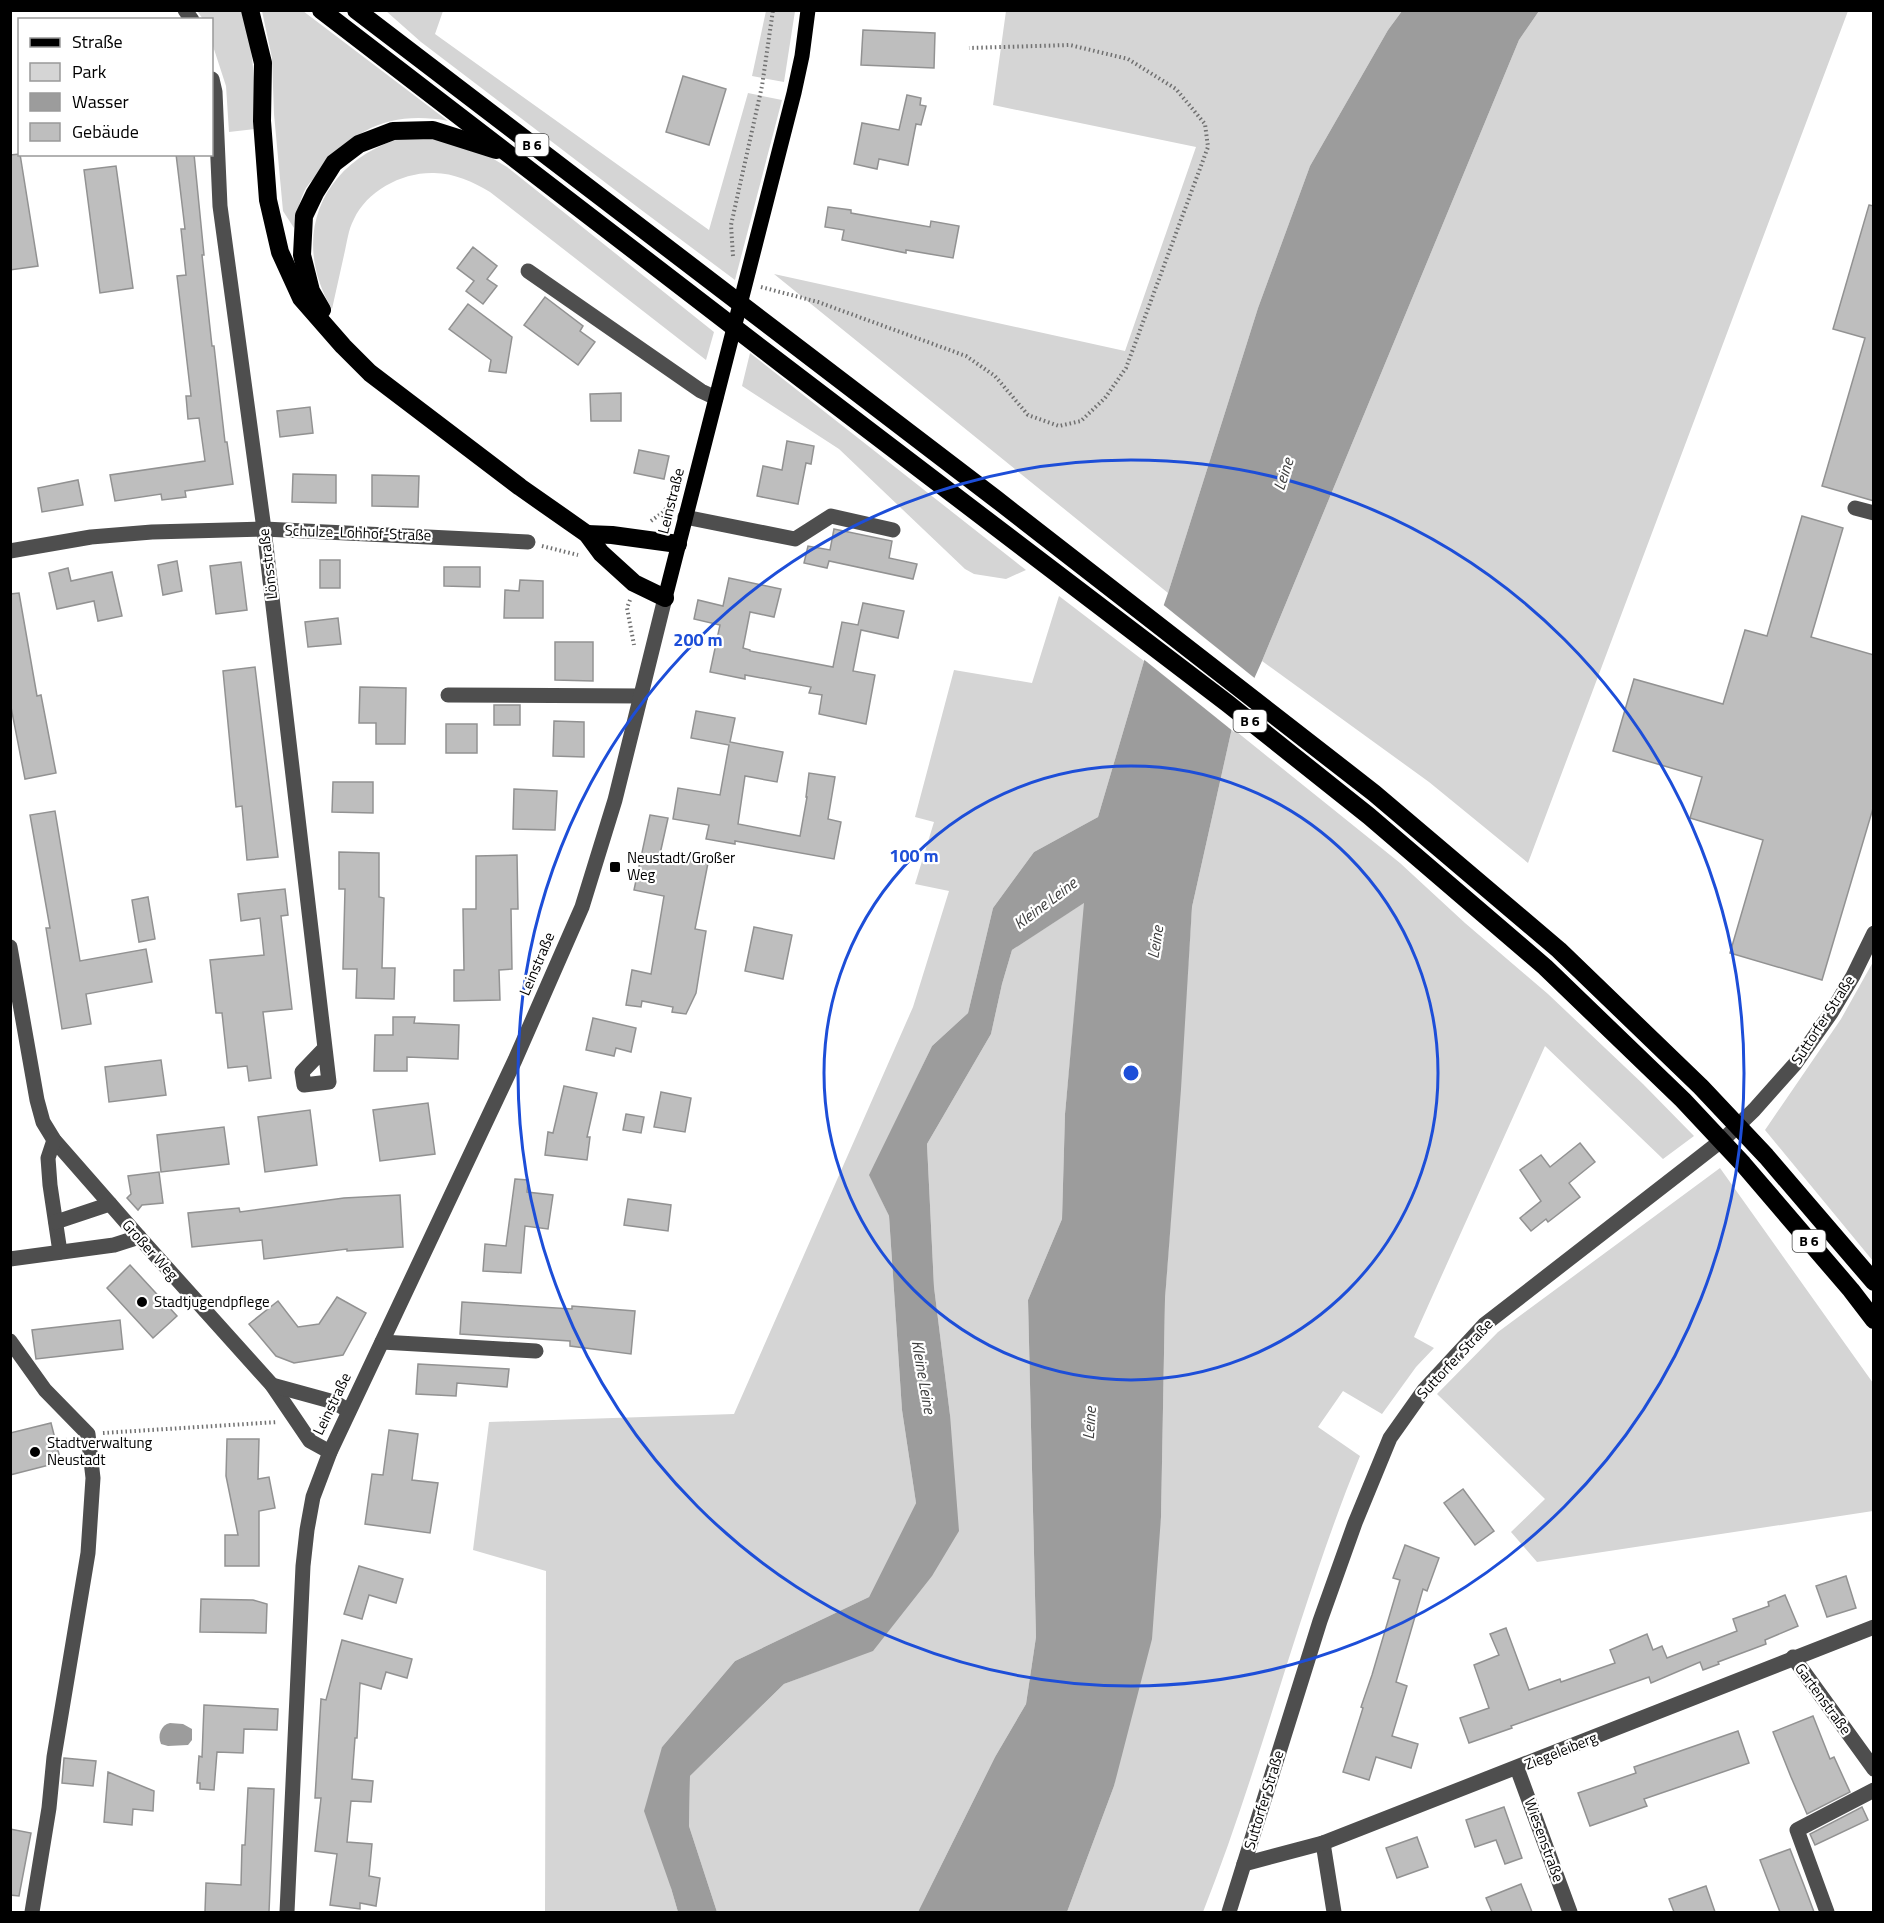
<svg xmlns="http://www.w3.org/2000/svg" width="1884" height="1923" viewBox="0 0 1884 1923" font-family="'Titillium Web',sans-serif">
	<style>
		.green { fill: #d5d5d5 }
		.water { fill: #9c9c9c }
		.pier { fill: #fff }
		.building { fill: #bebebe; stroke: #929292; stroke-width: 1.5 }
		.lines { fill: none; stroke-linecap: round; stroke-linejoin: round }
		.path { stroke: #707070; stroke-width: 4; stroke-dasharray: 1.5 3; stroke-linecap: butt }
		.minor { stroke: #4e4e4e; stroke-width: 15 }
		.major { stroke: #000; stroke-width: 15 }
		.highway { stroke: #000; stroke-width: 18 }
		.ring { fill: none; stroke: #1d4ed8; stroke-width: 3 }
		.poi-dot { fill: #000; stroke: #fff; stroke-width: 2 }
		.labels { text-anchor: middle; stroke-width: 4.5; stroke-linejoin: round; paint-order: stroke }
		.shield { fill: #fff; stroke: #4c4c4c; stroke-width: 1.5 }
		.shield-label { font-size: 14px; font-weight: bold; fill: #000 }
		.street-label { font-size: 15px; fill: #000; stroke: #fff }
		.poi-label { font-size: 15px; fill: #000; stroke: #fff; text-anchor: start }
		.water-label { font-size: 16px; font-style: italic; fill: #3d3d3d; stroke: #fff }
		.centre { fill: #1d4ed8; stroke: #fff; stroke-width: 3 }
		.ring-label { font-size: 18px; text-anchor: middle; font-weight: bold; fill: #1d4ed8; stroke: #fff; stroke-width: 4.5; stroke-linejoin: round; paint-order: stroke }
	</style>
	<rect width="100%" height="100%" fill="#fff"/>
	<g class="green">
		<path d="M197 11H241C255 51 255 87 255 129L229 132 226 86 212 43V20L203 19Z"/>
		<path d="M262 11H303L448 121C394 111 355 127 321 170 316 176 310 182 306 188 299 200 297 216 294 228L283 211 274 114 272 58Z"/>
		<path d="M386 11H443L435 34 709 230 748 93 782 100 735 280 640 209 421 42Z"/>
		<path d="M766 11H795L784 82 752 76Z"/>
		<path d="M1006 11H1402L1388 30 1310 166 1258 308 1168 593 774 274 1125 351 1196 147 993 105Z"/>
		<path d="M1539 11H1848L1528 863 1429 782 1262 661 1519 40Z"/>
		<path d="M406 137 439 138 480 151 507 167 714 332 706 360 490 192C473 182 454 173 434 173 402 172 367 191 354 219 348 230 347 243 344 255 340 273 336 291 332 309 288 235 324 158 406 137Z"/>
		<path d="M750 353 1026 570 1006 579 974 574 965 569 839 449 742 386Z"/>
		<path d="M1059 596 1144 661 1098 817 1034 852 993 908 968 1013 932 1046 870 1175 889 1216 902 1410 916 1503 869 1597 735 1661 662 1747 671 1888 678 1912H545L546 1571 473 1550 489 1422 734 1414 913 1007 949 891 915 884 934 822 915 817 954 670 1032 683Z"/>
		<path d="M1232 728 1400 863 1465 923 1548 994 1643 1084 1694 1136 1663 1159 1545 1046 1414 1337 1434 1348 1416 1367 1382 1414 1343 1391 1318 1427 1360 1456C1299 1605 1262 1763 1203 1912H1067L1114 1786 1161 1517 1165 1299 1192 907Z"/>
		<path d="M1085 902 1065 1114 1062 1219 1028 1300 1036 1637 1026 1704 995 1757 918 1912H717L689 1826 690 1776 784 1684 873 1650 950 1415 934 1287 927 1144 991 1034 1002 984 1012 950Z"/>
		<path d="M1873 962 1874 1261H1873L1765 1130 1841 1019Z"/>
		<path d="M1720 1168 1873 1383V1511L1537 1562 1511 1532 1545 1499 1437 1394 1498 1332Z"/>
	</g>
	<g class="water">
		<path d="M1402 11H1539L1519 40 1262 661 1232 728 1192 907 1181 1089 1165 1299 1161 1517 1152 1639 1114 1786 1067 1912H918L995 1757 1026 1704 1036 1637 1028 1300 1062 1219 1065 1114 1084 903 1012 950 1002 984 991 1034 927 1144 934 1287 950 1415 959 1531 932 1576 873 1651 784 1684 690 1776 689 1826 717 1912H678L671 1888 644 1811 662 1747 735 1661 869 1597 916 1503 902 1410 889 1216 869 1175 932 1046 968 1013 993 908 1034 852 1098 817 1144 661 1168 593 1258 308 1310 166 1388 30Z"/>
		<path d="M170 1723 183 1724 192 1729V1740L188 1745 168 1746 161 1744C157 1735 161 1725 170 1723Z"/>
	</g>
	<path class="pier" d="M1161 603 1257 680 1234 732 1142 658Z"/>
	<g class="building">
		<path d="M863 30 935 33 934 68 861 65Z"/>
		<path d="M683 76 726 89 709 145 666 132Z"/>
		<path d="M907 95 921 98 920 105 926 106 921 125 916 124 908 165 879 159 877 169 854 164 862 123 899 130Z"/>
		<path d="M20 154 38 266 10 270V155Z"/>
		<path d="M176 154H194L204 255H202L212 346H214L225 442H227L233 484 185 491 186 497 162 500 161 494 115 501 110 475 205 461 199 418 188 419 186 396H191L177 276 186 275 181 229H185Z"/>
		<path d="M116 166 133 288 100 293 84 170Z"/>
		<path d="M1869 205 1874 206V501L1822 486 1865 338 1833 329Z"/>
		<path d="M828 207 851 210V213L930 227 931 221 959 226 953 258 906 250V253L842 240 844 230 825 227Z"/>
		<path d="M473 247 497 266 487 279 497 286 483 304 466 291 474 281 457 268Z"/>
		<path d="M545 297 583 326 580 331 595 342 578 365 524 325Z"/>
		<path d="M468 304 512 337 506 373 489 371 491 360 449 329Z"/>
		<path d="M621 393V421H591L590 394Z"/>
		<path d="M310 407 313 433 280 437 277 411Z"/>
		<path d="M787 441 814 446 811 464 806 463 798 504 757 496 763 466 782 470Z"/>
		<path d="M639 450 669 456 664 479 634 473Z"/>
		<path d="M293 474 336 475V503L292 502Z"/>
		<path d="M372 475 419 476 418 507 372 506Z"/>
		<path d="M78 480 83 505 42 512 38 488Z"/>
		<path d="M1802 516 1843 528 1811 637 1874 655V805L1822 980 1730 953 1763 840 1690 818 1702 777 1613 751 1634 679 1723 704 1745 630 1767 636Z"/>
		<path d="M834 529 892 541 889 558 917 564 913 579 829 561 827 568 804 563 808 546 830 550Z"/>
		<rect x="320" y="560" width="20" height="28"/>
		<path d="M177 561 182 591 163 595 158 565Z"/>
		<path d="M241 562 247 610 216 614 210 566Z"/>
		<path d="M444 567H480V587L444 586Z"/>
		<path d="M68 568 71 581 112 572 122 616 98 621 94 601 57 609 49 573Z"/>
		<path d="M729 578 781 589 774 617 750 612 743 648 750 650V651L833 667 842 622 858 625 863 603 904 611 898 638 861 630 853 671 875 675 866 724 819 714 822 695 809 693 811 687 745 675V679L710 672 720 625 694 619 698 600 723 606Z"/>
		<path d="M520 580 543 581V618H504L505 590 519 591Z"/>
		<path d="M19 593 37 696 41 695 56 773 25 779 10 702V594Z"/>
		<path d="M338 618 341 644 308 647 305 622Z"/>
		<path d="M555 642H593V681L555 680Z"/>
		<path d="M255 667 278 857 247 860 242 806 236 807 223 671Z"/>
		<path d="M360 687 406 688 405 744H376V723H359Z"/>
		<rect x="494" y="705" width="26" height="20"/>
		<path d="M696 711 735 718 730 742 783 752 777 782 745 776 738 824 800 836 807 797H806L809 773 835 777 828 819 841 822 834 859 735 841V844L706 839 709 825 673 819 678 788 720 795 729 745 691 738Z"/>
		<path d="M554 721 584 722V757L553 756Z"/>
		<rect x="446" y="724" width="31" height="29"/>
		<path d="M333 782H373V813L332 812Z"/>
		<path d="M514 789 557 791 555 830 513 829Z"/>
		<path d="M55 811 80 961 146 949 152 982 86 994 91 1024 62 1029 46 928H50L30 815Z"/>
		<path d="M650 815 668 818 660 854 708 863 695 929 706 931 696 993 686 1014 672 1012 673 1007 642 1001 641 1007 626 1005 632 970 651 974 664 896 634 890Z"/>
		<path d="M339 852 379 853V897L384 898 382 968H395L394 999 356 998 357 969H343L345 889H339Z"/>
		<path d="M517 855 518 909H511L512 969 499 970 500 1000 454 1001V970H464L463 909H476V856Z"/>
		<path d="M285 889 288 915 281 916 292 1009 263 1012 271 1078 249 1081 247 1066 228 1068 222 1013H216L210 960 264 955 260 918 241 921 238 894Z"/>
		<path d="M148 897 155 939 139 942 132 900Z"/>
		<path d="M754 927 792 935 783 979 745 971Z"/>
		<path d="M393 1017H415L414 1023 459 1025 458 1059 407 1057V1071H374L375 1035H393Z"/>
		<path d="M593 1018 636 1028 631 1052 616 1048 614 1056 586 1050Z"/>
		<path d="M161 1060 166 1095 109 1102 105 1067Z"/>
		<path d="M564 1086 597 1093 587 1137H590L587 1160 545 1155 548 1132 553 1133Z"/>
		<path d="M661 1092 691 1098 685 1132 654 1127Z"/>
		<path d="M428 1103 435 1154 380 1161 373 1110Z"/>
		<path d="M310 1110 317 1165 265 1172 258 1117Z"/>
		<path d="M626 1114 644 1117 641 1133 623 1130Z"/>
		<path d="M224 1127 229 1164 161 1172 157 1135Z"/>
		<path d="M1580 1143 1595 1162 1569 1183 1580 1197 1548 1222 1546 1219 1531 1231 1520 1218 1541 1201 1520 1170 1541 1155 1550 1167Z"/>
		<path d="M159 1172 163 1203 142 1205 138 1210 127 1198 131 1194 128 1176Z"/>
		<path d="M515 1179 528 1180 527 1192 553 1195 548 1229 525 1226 521 1273 483 1271 485 1244 506 1246Z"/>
		<path d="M400 1195 403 1247 347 1251V1249L264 1259 262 1240 192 1247 188 1213 239 1208 240 1212 344 1198Z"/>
		<path d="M628 1199 671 1205 668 1231 624 1225Z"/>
		<path d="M130 1265 177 1316 153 1338 107 1288Z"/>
		<path d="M337 1297 366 1313 343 1355 294 1363 276 1356 249 1324 278 1301 298 1327 319 1324Z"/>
		<path d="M462 1302 572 1309V1306L635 1311 631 1354 570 1346V1341L460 1334Z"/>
		<path d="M120 1320 123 1349 36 1359 32 1330Z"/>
		<path d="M418 1364 509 1369 507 1387 457 1383 456 1396 416 1394Z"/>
		<path d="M51 1423 61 1462 10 1475V1433Z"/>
		<path d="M389 1430 418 1434 412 1480 438 1483 430 1533 365 1524 372 1474 383 1475Z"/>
		<path d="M227 1439H259L258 1479 269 1477 275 1508 259 1511V1566H225V1535H238L226 1476Z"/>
		<path d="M1463 1489 1494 1531 1475 1545 1444 1503Z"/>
		<path d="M1405 1545 1439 1558 1427 1591 1423 1589 1396 1682 1407 1686 1392 1736 1418 1744 1411 1768 1376 1757 1369 1780 1343 1772 1363 1708 1361 1707 1372 1675 1400 1580 1393 1578Z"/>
		<path d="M359 1566 403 1579 396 1603 369 1595 362 1619 344 1614Z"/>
		<path d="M1846 1576 1856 1608 1827 1617 1816 1586Z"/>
		<path d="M1785 1595 1798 1626 1765 1640 1766 1644 1718 1662 1719 1664 1703 1670 1700 1662 1651 1683 1649 1677 1511 1726 1512 1728 1469 1743 1460 1718 1489 1708 1474 1665 1499 1655 1490 1634 1506 1628 1529 1690 1560 1679 1561 1682 1615 1663 1610 1650 1647 1634 1653 1650 1662 1646 1667 1658 1737 1631 1733 1619 1769 1606 1768 1602Z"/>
		<path d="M201 1599 253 1600 267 1604 266 1633 200 1632Z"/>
		<path d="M342 1640 412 1659 407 1678 386 1672 381 1689 360 1683 357 1738H355L352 1779 373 1781 371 1802 351 1801 347 1842 372 1844 369 1876 380 1878 376 1906 360 1903V1909L330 1905 337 1854 315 1851 321 1798H315L321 1699 326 1700Z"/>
		<path d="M204 1705 278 1709 277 1730 244 1729 243 1753 217 1752 214 1790 200 1789V1783H197L199 1756 202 1757Z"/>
		<path d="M1813 1716 1830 1759 1834 1757 1850 1792 1807 1814 1791 1777 1773 1732Z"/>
		<path d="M1738 1731 1749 1763 1644 1799 1647 1806 1590 1826 1578 1793 1636 1773 1634 1767Z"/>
		<path d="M64 1758 96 1761 93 1786 62 1783Z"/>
		<path d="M108 1772 154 1791 153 1811 133 1809 132 1825 104 1822Z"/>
		<path d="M248 1788 274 1789 269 1912H205L206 1883 241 1885 242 1845H245Z"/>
		<path d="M1504 1807 1522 1858 1505 1864 1496 1840 1475 1847 1466 1820Z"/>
		<path d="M1862 1807 1868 1820 1815 1845 1810 1834Z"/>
		<path d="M10 1829 31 1833 19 1896 10 1895Z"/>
		<path d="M1417 1837 1428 1867 1397 1878 1386 1848Z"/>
		<path d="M1790 1849 1805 1888 1814 1912H1780L1760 1860Z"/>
		<path d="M1521 1884 1532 1912H1492L1486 1898Z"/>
		<path d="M1706 1886 1715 1912H1674L1669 1899Z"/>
	</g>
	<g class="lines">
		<g class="path">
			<path d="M733 256 731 225 762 86 773 10"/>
			<path d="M761 287 818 302 966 356 995 376 1028 415 1059 426 1081 421 1105 398 1126 368 1208 147 1205 124 1176 89 1128 59 1070 45 969 48"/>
			<path d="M651 521 662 513 670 504"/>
			<path d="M542 546 578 555"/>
			<path d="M630 600 627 608 634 645"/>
			<path d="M103 1433 278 1422"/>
			<path d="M57 1443 69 1439"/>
		</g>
		<g class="minor">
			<path d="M185 10 192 20"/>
			<path d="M212 79 215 92 220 206 264 529 329 1082 304 1085 302 1072 325 1048"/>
			<path d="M528 271 701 391 716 398"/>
			<path d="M1855 508 1874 513"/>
			<path d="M685 517 795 539 831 516 893 530"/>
			<path d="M10 551 91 537 152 532 264 529 528 542"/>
			<path d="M448 695 641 696"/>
			<path d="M10 947 37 1100 43 1122 54 1140 139 1237 272 1385 310 1441 330 1452"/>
			<path d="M54 1140 48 1158 50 1185 60 1252"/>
			<path d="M56 1222 110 1204"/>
			<path d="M10 1259 114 1245 139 1237"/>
			<path d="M10 1341 45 1390 88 1434 93 1478 88 1553 54 1757 49 1808 32 1912"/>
			<path d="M382 1342 536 1351"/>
			<path d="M272 1385 334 1402 349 1411"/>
			<path d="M1793 1657 1874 1769"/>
			<path d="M1517 1768 1570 1912"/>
			<path d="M1323 1843 1334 1912"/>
			<path d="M1244 1864 1323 1843 1874 1627"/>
			<path d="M287 1912 303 1566 307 1530 313 1497 330 1452 515 1060 582 907 615 800 665 598"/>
			<path d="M1229 1912 1320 1621 1355 1523 1390 1438 1424 1390 1484 1325 1694 1162 1726 1137 1754 1110 1795 1064 1831 1013 1853 976 1874 933"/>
			<path d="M1827 1912 1797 1830 1874 1790"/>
		</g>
		<path class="major" d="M665 598 794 93 802 56 808 10"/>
		<g class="highway">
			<path d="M250 10 263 63 262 121 268 200 280 252 301 298 343 346 370 373 520 487 587 534 601 553 634 583 665 598"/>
			<path d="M321 10 787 368 1227 703 1369 816 1545 967 1683 1100 1743 1164 1851 1290 1874 1320"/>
			<path d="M356 10 996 499 1374 793 1559 950 1701 1087 1766 1156 1874 1282"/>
			<path d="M322 310 311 291 302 255 304 216 315 193 334 163 359 144 393 131 433 130 496 150"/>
			<path d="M587 534 612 535 678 544"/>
		</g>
	</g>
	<g class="ring">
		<circle cx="1131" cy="1073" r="307"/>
		<circle cx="1131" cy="1073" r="613"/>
	</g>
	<g class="poi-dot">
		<rect x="609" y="861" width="12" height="12" rx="3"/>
		<circle cx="142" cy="1302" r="6"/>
		<circle cx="35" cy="1452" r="6"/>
	</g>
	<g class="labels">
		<g class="shield">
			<rect x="515.5" y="134" width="33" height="22" rx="4.5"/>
			<rect x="1233.5" y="710" width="33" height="22" rx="4.5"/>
			<rect x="1792.5" y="1230" width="33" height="22" rx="4.5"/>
		</g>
		<g class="shield-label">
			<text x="532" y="150">B 6</text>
			<text x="1250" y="726">B 6</text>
			<text x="1809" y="1246">B 6</text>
		</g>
		<g class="street-label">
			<text transform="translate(671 501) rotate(-76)" y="5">Leinstraße</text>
			<text transform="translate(358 533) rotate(2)" y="5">Schulze-Lohhof-Straße</text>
			<text transform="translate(268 564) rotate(-97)" y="5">Lönsstraße</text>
			<text transform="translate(537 964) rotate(-67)" y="5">Leinstraße</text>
			<text transform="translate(1823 1020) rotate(-57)" y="5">Suttorfer Straße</text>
			<text transform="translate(150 1250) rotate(48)" y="5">Großer Weg</text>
			<text transform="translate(1455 1359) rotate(-47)" y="5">Suttorfer Straße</text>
			<text transform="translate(332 1404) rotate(-64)" y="5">Leinstraße</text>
			<text transform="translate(1823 1699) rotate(54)" y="5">Gartenstraße</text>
			<text transform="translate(1561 1751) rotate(-22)" y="5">Ziegeleiberg</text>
			<text transform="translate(1264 1800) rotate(-73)" y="5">Suttorfer Straße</text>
			<text transform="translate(1544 1840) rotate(70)" y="5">Wiesenstraße</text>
		</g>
		<g class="poi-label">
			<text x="627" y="863">Neustadt/Großer<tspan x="627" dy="17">Weg</tspan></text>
			<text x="154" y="1307">Stadtjugendpflege</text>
			<text x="47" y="1448">Stadtverwaltung<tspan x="47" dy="17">Neustadt</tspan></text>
		</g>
		<g class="water-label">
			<text transform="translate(1283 474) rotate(-72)" y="6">Leine</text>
			<text transform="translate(1045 903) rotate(-37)" y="6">Kleine Leine</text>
			<text transform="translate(1155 942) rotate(-81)" y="6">Leine</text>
			<text transform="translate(924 1377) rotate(80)" y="6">Kleine Leine</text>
			<text transform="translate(1089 1423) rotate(-86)" y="6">Leine</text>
		</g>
	</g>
	<circle cx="1131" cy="1073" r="9" class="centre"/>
	<g class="ring-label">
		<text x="698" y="646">200 m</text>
		<text x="914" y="862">100 m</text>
	</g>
	<rect width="1884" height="1923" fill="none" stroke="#000000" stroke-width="24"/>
	<rect x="18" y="18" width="195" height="138" fill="#ffffff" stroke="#999999" stroke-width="1.5"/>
	<rect x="30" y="38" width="30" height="9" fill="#000000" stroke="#999999" stroke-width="1.5"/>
	<text x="72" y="48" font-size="18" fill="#000000">Straße</text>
	<rect x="30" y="63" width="30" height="18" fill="#d5d5d5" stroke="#999999" stroke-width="1.5"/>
	<text x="72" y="78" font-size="18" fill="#000000">Park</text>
	<rect x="30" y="93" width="30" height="18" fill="#9c9c9c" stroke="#999999" stroke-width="1.5"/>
	<text x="72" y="108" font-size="18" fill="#000000">Wasser</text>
	<rect x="30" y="123" width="30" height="18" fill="#bebebe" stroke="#999999" stroke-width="1.5"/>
	<text x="72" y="138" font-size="18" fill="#000000">Gebäude</text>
</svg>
